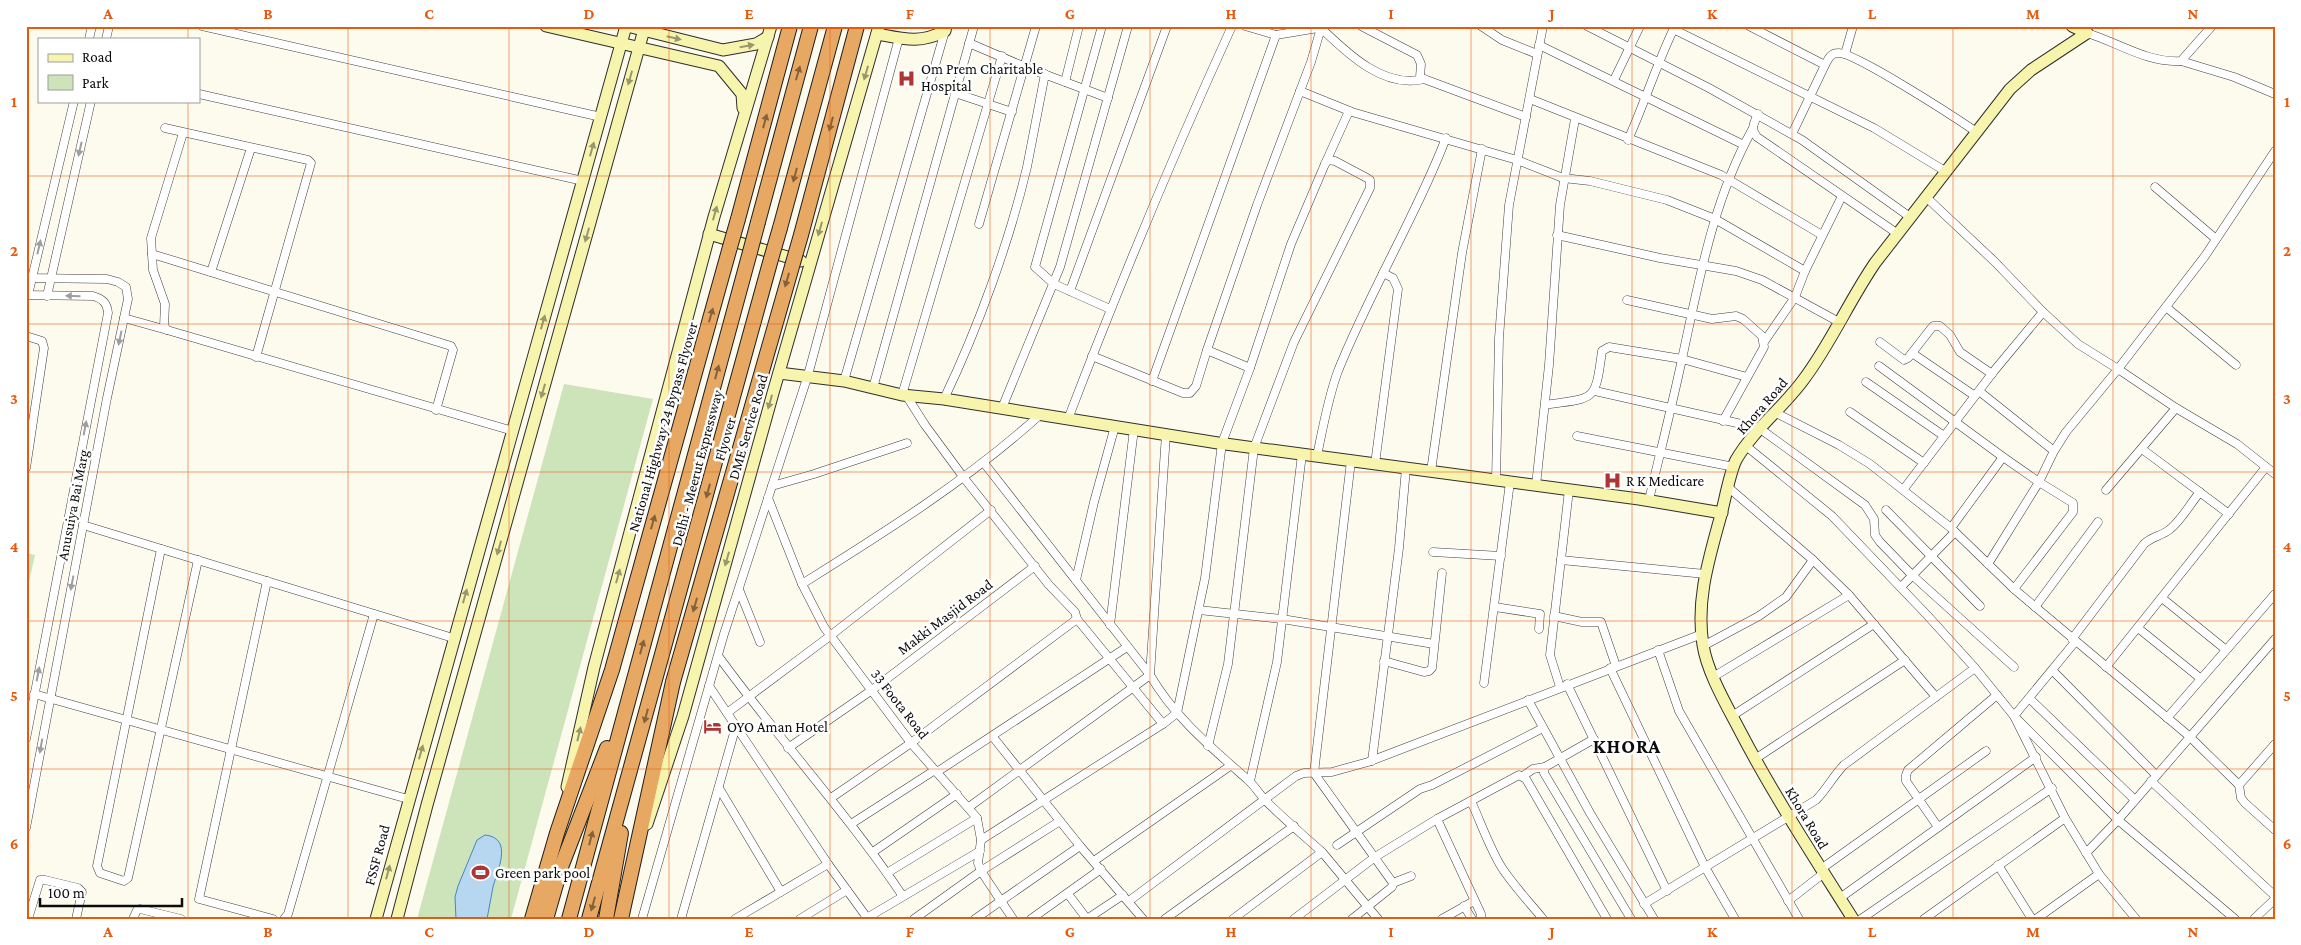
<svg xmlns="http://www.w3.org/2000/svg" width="2301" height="945" viewBox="0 0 2301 945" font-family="'Crimson Pro',serif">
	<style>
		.green { fill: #cde4ba }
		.water { fill: #b7d6f0; stroke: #4586c0 }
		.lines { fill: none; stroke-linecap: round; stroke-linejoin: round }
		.street-casing { stroke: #3f3f3f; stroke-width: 9 }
		.secondary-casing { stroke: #2e2e2e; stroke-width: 13 }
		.highway-casing { stroke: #1d1d1d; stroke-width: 16 }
		.street { stroke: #fff; stroke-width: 8 }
		.secondary { stroke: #f7f4ae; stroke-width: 11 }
		.highway { stroke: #e6a862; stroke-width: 14 }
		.highway-bridge-casing { stroke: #1d1d1d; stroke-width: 16; stroke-linecap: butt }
		.highway-bridge { stroke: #e6a862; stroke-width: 14 }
		.oneway { fill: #99976d }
		.oneway2 { fill: #84623b }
		.oneway3 { fill: #9e9e9e }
		.grid { fill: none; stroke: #e8590c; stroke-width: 1; stroke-opacity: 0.55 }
		.labels { text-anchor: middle; stroke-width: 5; stroke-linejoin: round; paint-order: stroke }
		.poi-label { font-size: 15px; fill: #0c0c0c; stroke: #fff; text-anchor: start }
		.street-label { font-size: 15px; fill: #0c0c0c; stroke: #fff }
		.district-label { font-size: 20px; font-weight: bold; letter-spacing: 1px; fill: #0c0c0c; stroke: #fff }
		.neatline { fill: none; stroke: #e8590c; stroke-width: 2 }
		.grid-label { font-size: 16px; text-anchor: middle; font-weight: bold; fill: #e8590c }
	</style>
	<rect width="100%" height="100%" fill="#fdfbed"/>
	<g class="green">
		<path d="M564 384 653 399 511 919H417Z"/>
		<path d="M26 553 35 555 26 595Z"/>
	</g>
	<path class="water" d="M485 835C514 838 497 871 493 887 491 898 489 908 487 919H456L455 897 458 886 477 840Z"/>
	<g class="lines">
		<defs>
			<g id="street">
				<path d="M202 26 601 117"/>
				<path d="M1102 26 1035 267 1054 284 1110 309"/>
				<path d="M1245 26 1276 35 1324 27"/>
				<path d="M1361 26 1417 55 1421 64 1420 77 1424 79 1526 117"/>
				<path d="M1481 26 1502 40 1537 54"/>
				<path d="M1587 26 1709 88 1802 140 1910 217"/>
				<path d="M1749 26 1825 65"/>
				<path d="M1673 29 1874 128 1945 171"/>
				<path d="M2087 33C2119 43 2147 63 2181 61L2212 26"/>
				<path d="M89 39 92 26"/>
				<path d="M106 39 109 26"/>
				<path d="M969 43 1025 67 1108 98"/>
				<path d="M1539 45 1744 145"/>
				<path d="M1845 54 1853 26"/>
				<path d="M2181 61 2234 77 2275 94"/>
				<path d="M1614 80 1640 26"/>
				<path d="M1065 82 1079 26"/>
				<path d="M1300 91 1352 112 1517 160 1563 178 1590 181 1667 200 1715 219 1805 271"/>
				<path d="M955 93 1012 112"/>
				<path d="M199 94 583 181"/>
				<path d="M1530 99 1721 175 1822 235"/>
				<path d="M1758 114C1754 123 1750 129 1757 137L1898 234"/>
				<path d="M165 128 308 160 311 163 256 357"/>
				<path d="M183 133 151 238 153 270 165 304 164 326 167 330 513 431"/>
				<path d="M1792 134 1825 65C1828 60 1830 53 1838 53 1853 51 1956 118 1975 131"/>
				<path d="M1628 140C1645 102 1657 63 1675 26"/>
				<path d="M1325 164 1349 111"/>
				<path d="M2155 187 2216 239"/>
				<path d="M1926 197 1995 262 2043 312 2078 344 2118 369 2205 256 2275 151"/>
				<path d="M979 224 1036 26"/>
				<path d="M1557 235 1660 258 1736 271 1762 280 1839 322"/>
				<path d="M152 254 451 346 453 350 436 410"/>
				<path d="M211 272 251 148"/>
				<path d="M26 278 107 279 118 282 126 287 128 299 107 398 26 828"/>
				<path d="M1070 291 1167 26"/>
				<path d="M26 295 93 296C103 299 107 303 108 313L26 739"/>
				<path d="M28 295 74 101"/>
				<path d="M47 296 91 101"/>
				<path d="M1627 300 1712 319 1736 316 1743 319 1762 336 1764 347 1723 421"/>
				<path d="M2166 307 2236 365"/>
				<path d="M124 318 167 330"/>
				<path d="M26 336 42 341 44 348 26 468"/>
				<path d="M1764 342 1795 297 1805 271 1842 196"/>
				<path d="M1880 342 1904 360 1908 358 1933 326H1940L1950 335 1960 352 1992 374"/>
				<path d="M1912 353 1975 396"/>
				<path d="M1092 356 1183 393H1190L1196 386 1207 350"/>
				<path d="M1879 366 2003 457"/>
				<path d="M1250 368 1207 350 1257 205 1311 62 1321 28C1348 54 1384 89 1424 79"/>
				<path d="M844 381 945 31"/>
				<path d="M1152 381 1276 35"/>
				<path d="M1866 382 1944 436"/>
				<path d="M873 388 974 26"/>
				<path d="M1595 391 1759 428 1865 505 1874 519 1875 535 1880 542 1912 575 2014 667"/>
				<path d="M1979 391 2054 451"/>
				<path d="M902 395 1002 56"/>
				<path d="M906 395 925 425 964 478 1049 585 1075 612 1077 619 1163 724"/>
				<path d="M944 399C978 328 1009 243 1027 167 1033 136 1039 105 1045 74"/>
				<path d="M1545 405C1595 397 1595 404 1602 351L1609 347 1682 359 1747 377"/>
				<path d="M1002 408 1060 267 1128 26"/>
				<path d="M1850 412 1924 463"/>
				<path d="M1776 413 1839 445 1870 464 1903 490 1951 528 2014 589 2189 736 2239 785 2275 744"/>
				<path d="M1068 419C1119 286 1173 155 1232 26"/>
				<path d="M1577 436 1734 467"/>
				<path d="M1746 446 1832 516 1927 615 1975 668 2014 716 2065 818 2099 874 2136 919"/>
				<path d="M2142 449 2229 514"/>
				<path d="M1317 456C1323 427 1328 398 1338 371 1370 291 1415 218 1446 138"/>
				<path d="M1351 461 1314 773 1393 883 1392 887 1352 919"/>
				<path d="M984 463 1150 675C1175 718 1212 748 1248 780 1255 786 1259 794 1266 801 1283 818 1303 835 1322 852L1233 919"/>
				<path d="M1375 464 1398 289 1393 278 1383 273"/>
				<path d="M1431 471 1462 253 1482 149"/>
				<path d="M1496 480 1499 338 1509 205 1543 26"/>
				<path d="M1536 485 1549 365 1560 205 1575 119"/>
				<path d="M772 486 814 474 907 443"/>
				<path d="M1729 488 1813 560 1849 595 1936 697"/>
				<path d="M1903 490 1994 371 2043 312"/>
				<path d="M2106 490 2176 408"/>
				<path d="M768 498 802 584 824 627 911 743 977 818 981 840 978 863 981 871 1013 919"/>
				<path d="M1649 500C1660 453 1672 406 1682 359 1699 281 1713 200 1752 130"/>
				<path d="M1886 510 1980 606"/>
				<path d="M83 525 453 638"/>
				<path d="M1951 528 2003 457 2039 482 2054 451 2066 432 2118 369 2176 408 2237 444 2275 474"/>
				<path d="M161 549 97 866 100 873 124 881 128 878 198 560"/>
				<path d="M1433 552 1501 556"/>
				<path d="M1561 560 1705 574"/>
				<path d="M1988 564 2039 482 2073 503V512L2014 589"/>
				<path d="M1076 580 1094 502 1115 426"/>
				<path d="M267 581 199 899 273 919"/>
				<path d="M802 584C885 532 968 480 1041 414"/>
				<path d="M1901 587 1955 532"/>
				<path d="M740 592 760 642"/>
				<path d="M2162 598 2225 649"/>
				<path d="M1495 607 1540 614 1539 629"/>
				<path d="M2035 607 2098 522"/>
				<path d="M1199 610 1282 619 1434 644"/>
				<path d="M1554 616 1582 622H1601L1616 666"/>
				<path d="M1110 625 1134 429"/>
				<path d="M2138 628 2200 678"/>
				<path d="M2072 639 2144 544C2151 537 2161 536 2169 530 2181 521 2190 504 2200 492"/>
				<path d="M2075 642 2014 716 2118 820 2235 919"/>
				<path d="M1703 646 1759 616 1786 597 1813 560"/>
				<path d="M1658 650 1679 711 1799 919"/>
				<path d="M719 657C778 738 846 812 902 895"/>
				<path d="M1384 661 1424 672 1429 671 1432 668 1442 573"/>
				<path d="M2106 667 2266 467"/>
				<path d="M1610 668 1705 867 1735 919"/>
				<path d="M2053 671 2156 775"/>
				<path d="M1713 677 1849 595"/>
				<path d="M1484 683 1510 482"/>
				<path d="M1567 684 1667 891"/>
				<path d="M709 686 828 864 868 919"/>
				<path d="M1560 687 1550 655 1569 490"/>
				<path d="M34 694 408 799"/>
				<path d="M2029 698 2135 800"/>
				<path d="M1528 700 1590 813 1654 919"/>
				<path d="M727 713 830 636 991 510"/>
				<path d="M1732 716 1874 624"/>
				<path d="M2167 718 2275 594"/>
				<path d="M993 737 1080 846 1143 919"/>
				<path d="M1594 739 1545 767 1544 773 1631 919"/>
				<path d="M788 748 872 690 1035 566"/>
				<path d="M1755 759 1905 660"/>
				<path d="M1372 761 1399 548 1406 468"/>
				<path d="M937 772 1127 647"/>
				<path d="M1523 776 1533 769 1545 767"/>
				<path d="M1250 781 1277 662 1302 454"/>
				<path d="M2151 781 2275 896"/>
				<path d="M2239 785 2241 798 2245 803 2275 830"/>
				<path d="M719 788 781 892"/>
				<path d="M831 798 911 743 1077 619"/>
				<path d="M1471 801C1481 823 1489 847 1502 868 1514 886 1529 902 1543 919"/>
				<path d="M969 807 1150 675 1166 434"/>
				<path d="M1437 819 1481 914V919"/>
				<path d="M851 824 935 770"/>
				<path d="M1938 827 1906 781V775L1908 770 1997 695"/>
				<path d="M981 840 1163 724 1177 713 1205 578 1222 443 1250 368 1291 244 1325 164 1328 160 1335 161 1367 178 1370 180V188L1294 342 1254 448 1228 664 1208 746"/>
				<path d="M1337 845 1420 789 1432 785 1543 728"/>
				<path d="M873 852 957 794"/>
				<path d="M1322 852 1378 919"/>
				<path d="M2086 853 2118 820 2275 639"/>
				<path d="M1094 861 1230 766"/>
				<path d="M1998 865 2032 919"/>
				<path d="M1821 869 1986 751"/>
				<path d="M887 873 977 818"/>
				<path d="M1393 883 1411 876"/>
				<path d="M1068 894 1087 919"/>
				<path d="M1840 898 2036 757"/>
				<path d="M1129 901 1296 776 1304 773 1332 772 1368 762 1702 634"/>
				<path d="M1788 901 1824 873"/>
				<path d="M1644 904 1816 800C1827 789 1833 776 1844 765L1975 668"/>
				<path d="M1464 906 1472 919"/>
				<path d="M28 919 40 880H45L78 888 82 892 76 919"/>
				<path d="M133 919 137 910 140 909 181 919"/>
				<path d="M284 919 288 914 374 614"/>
				<path d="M642 919 724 634 808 375 899 38"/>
				<path d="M681 919 736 726"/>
				<path d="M735 919 828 864"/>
				<path d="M800 919 847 890"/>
				<path d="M865 919 980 851"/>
				<path d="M914 919 981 871 1060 821"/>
				<path d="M975 919 1080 846"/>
				<path d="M1031 919 1101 869"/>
				<path d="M1087 919 1123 895"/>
				<path d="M1165 919 1294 826"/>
				<path d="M1294 919 1375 857 1437 819 1519 775 1526 779 1607 919"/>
				<path d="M1442 919 1474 901"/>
				<path d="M1861 919 2052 788"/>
				<path d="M1924 919 2065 818"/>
				<path d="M2036 919 2099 874"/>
				<path d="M2254 919 2275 899"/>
			</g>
			<g id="secondary">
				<path d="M546 26 719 66 742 94 743 108"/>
				<path d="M627 26 723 50 756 44 768 37"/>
				<path d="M2072 26 2087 33"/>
				<path d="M877 34C904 39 920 44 945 31L946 26"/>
				<path d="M709 234 801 261"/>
				<path d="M779 373 844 381 902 395 944 399 1218 443 1639 499 1722 513"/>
				<path d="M567 787 594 667 714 217 771 26"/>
				<path d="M647 824 683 716 773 393 879 26"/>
				<path d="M376 919 626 26"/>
				<path d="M397 919 427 805 645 26"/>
				<path d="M1853 919C1814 857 1774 796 1740 731 1727 706 1707 672 1703 645 1696 602 1708 562 1719 522 1724 506 1729 474 1736 460 1754 429 1783 408 1804 379 1831 343 1849 301 1875 263L2010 89 2031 70 2087 33"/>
			</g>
			<g id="highway">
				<path d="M738 219 790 26"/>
				<path d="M758 222 811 26"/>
				<path d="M780 228 835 26"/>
				<path d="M532 919 557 833 612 670 730 247"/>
				<path d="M546 919 561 867 607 748"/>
				<path d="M569 919 750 252"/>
				<path d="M589 919 771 259"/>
				<path d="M606 919 621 833"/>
				<path d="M621 919 673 682"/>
			</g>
		</defs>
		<use href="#street" class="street-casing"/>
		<use href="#secondary" class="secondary-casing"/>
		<use href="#highway" class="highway-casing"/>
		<use href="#street" class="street"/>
		<use href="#secondary" class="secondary"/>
		<use href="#highway" class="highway"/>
		<defs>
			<g id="highway-bridge">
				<path d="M730 247 738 219"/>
				<path d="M750 252 758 222"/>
				<path d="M771 259 780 228"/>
				<path d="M673 682 801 235 857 26"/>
			</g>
		</defs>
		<use href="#highway-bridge" class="highway-bridge-casing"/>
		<use href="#highway-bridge" class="highway-bridge"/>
	</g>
	<defs><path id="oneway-solid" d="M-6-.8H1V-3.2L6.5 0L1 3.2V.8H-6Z" transform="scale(1.25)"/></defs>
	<g class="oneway">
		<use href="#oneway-solid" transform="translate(674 38) rotate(13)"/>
		<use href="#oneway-solid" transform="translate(747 46) rotate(-10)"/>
		<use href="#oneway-solid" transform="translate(866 73) rotate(106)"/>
		<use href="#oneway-solid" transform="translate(630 78) rotate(106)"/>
		<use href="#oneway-solid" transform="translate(592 149) rotate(-74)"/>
		<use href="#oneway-solid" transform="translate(715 213) rotate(-74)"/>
		<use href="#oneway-solid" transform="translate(820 229) rotate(106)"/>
		<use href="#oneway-solid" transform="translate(587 235) rotate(106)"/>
		<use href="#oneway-solid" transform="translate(543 322) rotate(-74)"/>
		<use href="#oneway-solid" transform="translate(543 391) rotate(106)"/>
		<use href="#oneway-solid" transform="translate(770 402) rotate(106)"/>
		<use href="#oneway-solid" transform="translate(499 548) rotate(106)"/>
		<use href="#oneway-solid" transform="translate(727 559) rotate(106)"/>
		<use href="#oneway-solid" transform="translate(618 576) rotate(-75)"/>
		<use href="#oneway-solid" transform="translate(465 596) rotate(-74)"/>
		<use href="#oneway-solid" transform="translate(579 734) rotate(-77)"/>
		<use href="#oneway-solid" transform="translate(421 752) rotate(-74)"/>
		<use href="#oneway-solid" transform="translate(388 872) rotate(-75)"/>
	</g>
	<g class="oneway2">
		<use href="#oneway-solid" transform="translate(798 73) rotate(-74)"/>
		<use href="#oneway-solid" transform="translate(765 121) rotate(-75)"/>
		<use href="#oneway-solid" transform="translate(831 124) rotate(105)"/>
		<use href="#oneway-solid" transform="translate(795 175) rotate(105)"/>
		<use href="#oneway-solid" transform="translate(787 280) rotate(106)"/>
		<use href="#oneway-solid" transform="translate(711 315) rotate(-74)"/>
		<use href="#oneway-solid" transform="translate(717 372) rotate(-75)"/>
		<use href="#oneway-solid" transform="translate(708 491) rotate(105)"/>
		<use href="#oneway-solid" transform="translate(653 522) rotate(-74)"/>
		<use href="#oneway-solid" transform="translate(695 605) rotate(106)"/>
		<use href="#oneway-solid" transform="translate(642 647) rotate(-75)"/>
		<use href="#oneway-solid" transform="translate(646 716) rotate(105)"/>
		<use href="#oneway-solid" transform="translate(591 838) rotate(-75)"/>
		<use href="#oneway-solid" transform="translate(593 904) rotate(106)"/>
	</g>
	<g class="oneway3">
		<use href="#oneway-solid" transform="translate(80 149) rotate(103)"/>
		<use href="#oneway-solid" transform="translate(39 247) rotate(-77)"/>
		<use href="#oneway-solid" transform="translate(73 296) rotate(-179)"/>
		<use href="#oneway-solid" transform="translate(120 338) rotate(102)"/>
		<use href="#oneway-solid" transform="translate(85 428) rotate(-79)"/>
		<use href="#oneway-solid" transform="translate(72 583) rotate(101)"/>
		<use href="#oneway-solid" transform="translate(38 674) rotate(-79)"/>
		<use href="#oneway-solid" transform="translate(41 746) rotate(100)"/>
	</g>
	<path class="grid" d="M188 26V39M348 26V919M509 26V919M669 26V919M830 26V919M990 26V919M1150 26V919M1311 26V919M1471 26V919M1632 26V919M1792 26V919M1953 26V919M2113 26V919M188 101V919M26 176H2275M26 324H2275M26 472H2275M26 621H2275M26 769H2275"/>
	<defs>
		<symbol id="hospital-bare" viewBox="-9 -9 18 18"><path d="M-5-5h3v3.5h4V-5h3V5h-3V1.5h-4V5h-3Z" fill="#ae3532" stroke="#fff" stroke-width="2.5" paint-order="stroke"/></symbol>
		<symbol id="hotel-bare" viewBox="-9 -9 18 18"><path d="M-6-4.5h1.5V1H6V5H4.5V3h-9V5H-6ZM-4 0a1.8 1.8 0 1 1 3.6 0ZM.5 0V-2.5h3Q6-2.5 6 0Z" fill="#ae3532" stroke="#fff" stroke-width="2.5" paint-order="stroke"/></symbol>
		<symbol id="stadium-bare" viewBox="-9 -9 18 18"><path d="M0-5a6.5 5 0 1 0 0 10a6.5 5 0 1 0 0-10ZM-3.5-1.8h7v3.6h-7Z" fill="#ae3532" stroke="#fff" stroke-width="2.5" paint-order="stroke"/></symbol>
	</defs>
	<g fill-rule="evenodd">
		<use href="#hospital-bare" x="894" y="66" width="25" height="25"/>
		<use href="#hospital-bare" x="1600" y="468" width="25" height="25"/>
		<use href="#hotel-bare" x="700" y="714" width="25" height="25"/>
		<use href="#stadium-bare" x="468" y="860" width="25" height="25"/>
	</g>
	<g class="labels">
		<g class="poi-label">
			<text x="921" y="74">Om Prem Charitable<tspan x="921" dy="17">Hospital</tspan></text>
			<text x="1626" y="486">R K Medicare</text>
			<text x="727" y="732">OYO Aman Hotel</text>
			<text x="495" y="878">Green park pool</text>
		</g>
		<g class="street-label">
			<text transform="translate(1762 406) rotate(-49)" y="5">Khora Road</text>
			<text transform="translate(663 427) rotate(-74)" y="5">National Highway 24 Bypass Flyover</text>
			<text transform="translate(748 427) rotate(-74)" y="5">DME Service Road</text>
			<text transform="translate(725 439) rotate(-74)" y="5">Flyover</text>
			<text transform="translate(697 468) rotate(-75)" y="5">Delhi - Meerut Expressway</text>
			<text transform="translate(73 505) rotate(-79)" y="5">Anusuiya Bai Marg</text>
			<text transform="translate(945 617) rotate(-37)" y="5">Makki Masjid Road</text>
			<text transform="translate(900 704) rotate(52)" y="5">33 Foota Road</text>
			<text transform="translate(1807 818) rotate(59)" y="5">Khora Road</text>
			<text transform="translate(377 855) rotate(-75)" y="5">FSSF Road</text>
		</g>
		<g class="district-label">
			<text x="1627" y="753">KHORA</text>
		</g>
	</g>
	<rect width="2301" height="945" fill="none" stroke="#ffffff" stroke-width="55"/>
	<rect x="38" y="38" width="162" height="65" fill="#ffffff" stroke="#9e9e9e"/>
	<rect x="48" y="54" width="25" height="8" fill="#f7f4ae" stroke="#9e9e9e"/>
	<text x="82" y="62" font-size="15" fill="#0c0c0c">Road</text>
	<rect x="48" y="75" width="25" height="15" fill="#cde4ba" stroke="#9e9e9e"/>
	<text x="82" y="88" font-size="15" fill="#0c0c0c">Park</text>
	<path d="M40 898v8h142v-8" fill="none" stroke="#0c0c0c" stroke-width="2.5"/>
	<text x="48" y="898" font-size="15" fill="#0c0c0c" stroke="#ffffff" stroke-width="4" paint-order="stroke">100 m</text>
	<rect x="28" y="28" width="2246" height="890" class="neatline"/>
	<g class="grid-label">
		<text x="108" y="19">A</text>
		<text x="268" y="19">B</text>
		<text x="429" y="19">C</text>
		<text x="589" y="19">D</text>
		<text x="749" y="19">E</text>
		<text x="910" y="19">F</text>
		<text x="1070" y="19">G</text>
		<text x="1231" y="19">H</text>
		<text x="1391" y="19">I</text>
		<text x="1552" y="19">J</text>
		<text x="1712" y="19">K</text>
		<text x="1872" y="19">L</text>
		<text x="2033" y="19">M</text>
		<text x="2193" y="19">N</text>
		<text x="14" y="107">1</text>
		<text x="2287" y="107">1</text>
		<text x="14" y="256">2</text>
		<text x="2287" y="256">2</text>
		<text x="14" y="404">3</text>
		<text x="2287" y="404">3</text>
		<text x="14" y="552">4</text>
		<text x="2287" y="552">4</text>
		<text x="14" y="701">5</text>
		<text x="2287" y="701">5</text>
		<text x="14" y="849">6</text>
		<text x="2287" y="849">6</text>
		<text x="108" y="937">A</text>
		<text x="268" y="937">B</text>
		<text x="429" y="937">C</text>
		<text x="589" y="937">D</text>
		<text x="749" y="937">E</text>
		<text x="910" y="937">F</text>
		<text x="1070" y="937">G</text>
		<text x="1231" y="937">H</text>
		<text x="1391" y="937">I</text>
		<text x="1552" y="937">J</text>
		<text x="1712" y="937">K</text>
		<text x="1872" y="937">L</text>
		<text x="2033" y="937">M</text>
		<text x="2193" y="937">N</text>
	</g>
</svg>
